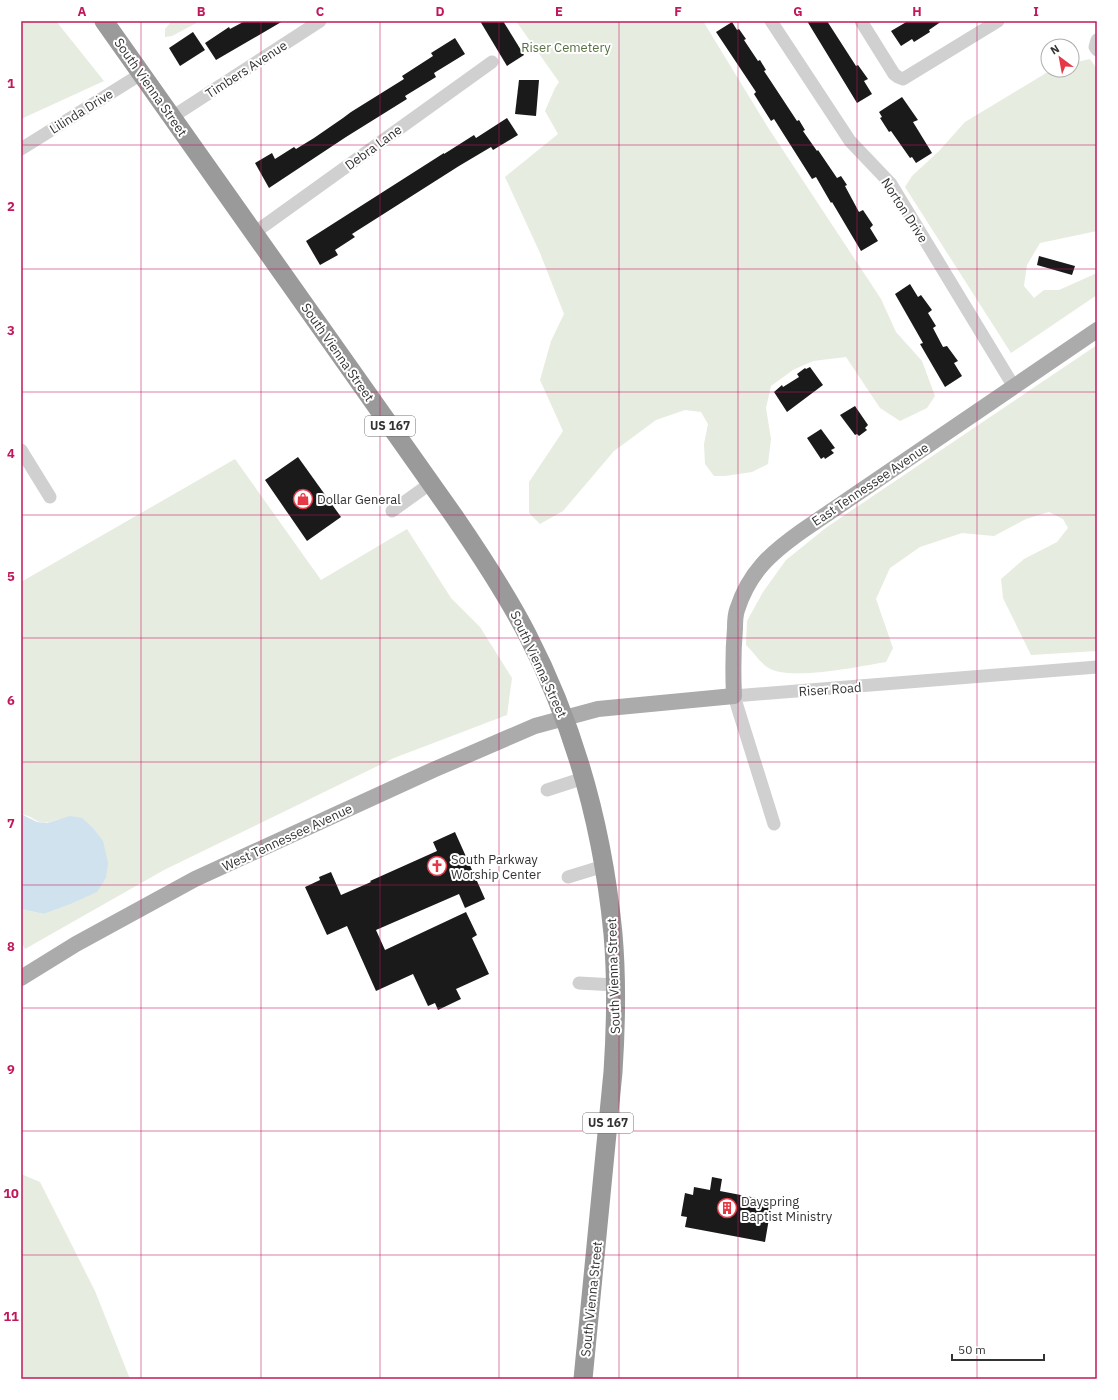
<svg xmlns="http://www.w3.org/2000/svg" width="1118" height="1400" viewBox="0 0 1118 1400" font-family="'IBM Plex Sans',sans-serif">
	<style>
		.green { fill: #e6ecdf }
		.water { fill: #cfe2ee }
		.building { fill: #1a1a1a }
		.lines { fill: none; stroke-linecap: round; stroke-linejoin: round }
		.minor { stroke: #d0d0d0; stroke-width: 13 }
		.major { stroke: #ababab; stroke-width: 16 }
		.highway { stroke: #9a9a9a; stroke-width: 19 }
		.grid { fill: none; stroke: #c2185b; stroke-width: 1; stroke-opacity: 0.55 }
		.labels { text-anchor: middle; stroke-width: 4; stroke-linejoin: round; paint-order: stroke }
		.shield { fill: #fff; stroke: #707070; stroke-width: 1 }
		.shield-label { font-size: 12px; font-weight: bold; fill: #333 }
		.park-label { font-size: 13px; fill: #56703f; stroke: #fff }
		.street-label { font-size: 13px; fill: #333; stroke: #fff }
		.poi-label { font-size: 13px; fill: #333; stroke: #fff; text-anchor: start }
		.neatline { fill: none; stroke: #c2185b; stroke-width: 1.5 }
		.grid-label { font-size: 13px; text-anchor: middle; font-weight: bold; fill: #c2185b }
	</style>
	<rect width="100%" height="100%" fill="#fff"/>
	<g class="green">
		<path d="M21 21H56L104 81 21 119Z"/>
		<path d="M172 21H200L172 36 165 37V29Z"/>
		<path d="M516 21H703L767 126 881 299 896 332 922 361 935 396 927 408 900 421 880 408 846 357 813 361 793 370 771 386 766 408 771 439 768 464 752 472 725 476H714L705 464 704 444 708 424 701 412 685 410 656 420 614 451 563 511 540 524 529 513V482L563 431 540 380 551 341 564 314 540 253 505 177 558 134 545 111 555 88 559 82Z"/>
		<path d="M1090 59 1097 69V231L1040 243 1027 265 1024 286 1034 298 1044 290H1059L1097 273V295L1011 353 905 187 912 176 939 151 965 122 1051 70H1072V63Z"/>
		<path d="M1097 345V651L1031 655 1003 598 1001 579 1024 559 1057 542 1068 528 1063 519 1049 512 1026 519 994 536 962 533 920 547 890 568 876 599 893 648 886 662C862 666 787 682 767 667 759 661 753 652 746 645L747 621 763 592 786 560 827 527Z"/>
		<path d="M235 459 321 580 407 529 451 598 480 627 512 678 507 715 394 758 164 870 25 949 21 941V909L44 914 71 904 96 892 106 878 59 819C35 828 40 818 21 814V582Z"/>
		<path d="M21 1174 40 1182 95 1291 130 1379H21Z"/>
	</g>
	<path class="water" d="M21 814 37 822 47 823 70 816 82 818 93 828 103 841 108 863 106 878 97 892 71 904 44 914 21 909Z"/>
	<g class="building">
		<path d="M245 21H283L216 60 205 43 229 27 230 29Z"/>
		<path d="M480 21H503L524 55 507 66Z"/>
		<path d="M807 21H827L856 66 858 65 868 79 864 81 872 94 857 103Z"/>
		<path d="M908 21H942L929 30 930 32 914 42 912 39 901 46 891 31Z"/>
		<path d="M732 22 737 30 739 29 746 39 744 40 758 61 760 60 766 70 764 71 770 80 797 121 799 120 805 130 803 131 817 151 818 150 837 178 841 176 847 185 845 186 859 212 863 210 873 225 870 228 878 241 861 251 832 202 831 203 816 177 812 179 774 119 771 121 754 94 756 92 716 32Z"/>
		<path d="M193 32 205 50 180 66 169 48Z"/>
		<path d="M455 38 465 54 434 73 436 77 405 96 407 99 346 137 269 188 255 163 272 153 275 159 294 147 296 149 314 138 343 118 351 112 404 79 402 76 433 56 431 53Z"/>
		<path d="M519 80H539L536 116 515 114Z"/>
		<path d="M902 97 918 120 913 122 932 153 916 163 912 157 910 158 891 131 889 132 880 118 882 117 879 112Z"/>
		<path d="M507 118 518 135 493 150 491 147 459 166 352 234 355 237 335 250 338 255 320 265 306 241 444 153V154L474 135 476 138Z"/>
		<path d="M1039 256 1075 266 1072 275 1037 265Z"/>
		<path d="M910 284 918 297 921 295 932 310 928 313 936 326 933 328 943 347 947 346 958 361 954 363 962 376 945 387 920 344 923 343 895 294Z"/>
		<path d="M810 367 823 385 787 412 774 392 782 385 783 387 799 377 797 374 805 368 806 369Z"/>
		<path d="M855 406 868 425 865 428 867 430 859 436 857 434 855 435 840 415Z"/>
		<path d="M821 429 835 448 831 450 834 453 825 459 824 457 821 459 807 438Z"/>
		<path d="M298 457 341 517 307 541 265 480Z"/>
		<path d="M455 832 485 899 465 908 459 894 376 930 385 950 466 912 477 935 472 938 489 974 456 989 461 999 438 1010 435 1003 428 1006 413 974 376 991 347 926 327 935 305 887 320 880 319 877 331 872 341 895 371 882 370 881 437 851 433 842Z"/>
		<path d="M712 1177 722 1179 720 1191 772 1201 765 1242 685 1227 687 1217 681 1216 685 1193 693 1195 694 1187 710 1190Z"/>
	</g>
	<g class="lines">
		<g class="minor">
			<path d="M771 21 850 141 891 184 1014 387"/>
			<path d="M861 21 894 74 898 77 903 79 998 21"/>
			<path d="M1097 40 1095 47 1097 50"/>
			<path d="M172 117 320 21"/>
			<path d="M21 149 141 74"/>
			<path d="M254 233 492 62"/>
			<path d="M21 450 50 497"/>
			<path d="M392 511 431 483"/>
			<path d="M547 790 584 778"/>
			<path d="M774 824 734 696 1097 667"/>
			<path d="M568 877 604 866"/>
			<path d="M579 983 615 985"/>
		</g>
		<path class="major" d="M21 978 76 944 195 879 433 770 535 726 598 709 734 696C733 673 733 651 735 628 735 622 735 616 737 610 749 572 771 553 802 531L1097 330"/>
		<path class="highway" d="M104 21 454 516C480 554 506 593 527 634 575 727 603 830 613 934 617 980 616 1026 613 1072L583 1379"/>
	</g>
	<path class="grid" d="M141 21V1379M261 21V1379M380 21V1379M499 21V1379M619 21V1379M738 21V1379M857 21V1379M977 21V1379M21 145H1097M21 269H1097M21 392H1097M21 515H1097M21 638H1097M21 762H1097M21 885H1097M21 1008H1097M21 1131H1097M21 1255H1097"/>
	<defs>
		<symbol id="shop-ring" viewBox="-11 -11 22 22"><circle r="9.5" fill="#fff" stroke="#e63946" stroke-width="1.5"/><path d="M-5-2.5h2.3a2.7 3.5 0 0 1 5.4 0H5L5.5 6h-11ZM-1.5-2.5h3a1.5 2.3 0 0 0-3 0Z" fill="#e63946"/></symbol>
		<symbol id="church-ring" viewBox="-11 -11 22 22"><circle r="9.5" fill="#fff" stroke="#e63946" stroke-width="1.5"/><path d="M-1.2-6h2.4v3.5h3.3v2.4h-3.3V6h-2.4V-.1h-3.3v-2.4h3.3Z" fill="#e63946"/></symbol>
		<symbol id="building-ring" viewBox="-11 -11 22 22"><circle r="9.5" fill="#fff" stroke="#e63946" stroke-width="1.5"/><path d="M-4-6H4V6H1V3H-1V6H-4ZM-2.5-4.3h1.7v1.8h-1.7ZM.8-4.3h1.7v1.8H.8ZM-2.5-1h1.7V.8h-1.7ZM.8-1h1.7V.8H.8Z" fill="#e63946"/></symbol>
	</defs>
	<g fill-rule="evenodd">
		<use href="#shop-ring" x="292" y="488" width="22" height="22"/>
		<use href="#church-ring" x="426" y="855" width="22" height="22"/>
		<use href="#building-ring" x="716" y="1197" width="22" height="22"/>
	</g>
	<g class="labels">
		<g class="shield">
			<rect x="365" y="416" width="50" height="20" rx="3"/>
			<rect x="583" y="1113" width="50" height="20" rx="3"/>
		</g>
		<g class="shield-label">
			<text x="390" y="430">US 167</text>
			<text x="608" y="1127">US 167</text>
		</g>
		<g class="park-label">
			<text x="566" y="52">Riser Cemetery</text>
		</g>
		<g class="street-label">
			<text transform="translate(246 69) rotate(-33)" y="5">Timbers Avenue</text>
			<text transform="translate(151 87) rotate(55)" y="5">South Vienna Street</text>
			<text transform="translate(81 111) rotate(-32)" y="5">Lilinda Drive</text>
			<text transform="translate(373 147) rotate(-36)" y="5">Debra Lane</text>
			<text transform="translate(905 210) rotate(57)" y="5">Norton Drive</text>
			<text transform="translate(338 352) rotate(55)" y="5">South Vienna Street</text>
			<text transform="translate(870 484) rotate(-34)" y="5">East Tennessee Avenue</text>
			<text transform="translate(539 664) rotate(65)" y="5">South Vienna Street</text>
			<text transform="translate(830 689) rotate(-4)" y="5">Riser Road</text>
			<text transform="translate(287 837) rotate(-25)" y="5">West Tennessee Avenue</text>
			<text transform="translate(613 976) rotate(-92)" y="5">South Vienna Street</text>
			<text transform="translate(591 1299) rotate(-84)" y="5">South Vienna Street</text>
		</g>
		<g class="poi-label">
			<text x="317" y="504">Dollar General</text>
			<text x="451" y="864">South Parkway<tspan x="451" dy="15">Worship Center</tspan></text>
			<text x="741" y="1206">Dayspring<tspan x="741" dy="15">Baptist Ministry</tspan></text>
		</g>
	</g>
	<rect width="1118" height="1400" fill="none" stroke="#ffffff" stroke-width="44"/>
	<g transform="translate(1060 58) rotate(328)"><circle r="19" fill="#ffffff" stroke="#adadad"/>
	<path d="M0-3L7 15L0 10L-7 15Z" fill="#e63946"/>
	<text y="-6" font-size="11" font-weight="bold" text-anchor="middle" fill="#333333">N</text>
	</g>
	<path d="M952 1354v6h92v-6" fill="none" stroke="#333333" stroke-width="2"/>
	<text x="958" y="1354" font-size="12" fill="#333333" stroke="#ffffff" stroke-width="3" paint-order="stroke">50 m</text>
	<rect x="22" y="22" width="1074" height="1356" class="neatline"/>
	<g class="grid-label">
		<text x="82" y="16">A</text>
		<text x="201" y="16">B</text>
		<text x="320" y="16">C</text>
		<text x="440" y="16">D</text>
		<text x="559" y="16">E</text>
		<text x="678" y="16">F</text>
		<text x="798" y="16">G</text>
		<text x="917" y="16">H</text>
		<text x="1036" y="16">I</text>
		<text x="11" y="88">1</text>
		<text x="11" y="211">2</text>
		<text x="11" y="335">3</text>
		<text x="11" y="458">4</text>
		<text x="11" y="581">5</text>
		<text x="11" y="705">6</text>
		<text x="11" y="828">7</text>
		<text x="11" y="951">8</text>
		<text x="11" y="1074">9</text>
		<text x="11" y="1198">10</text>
		<text x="11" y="1321">11</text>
	</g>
</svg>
